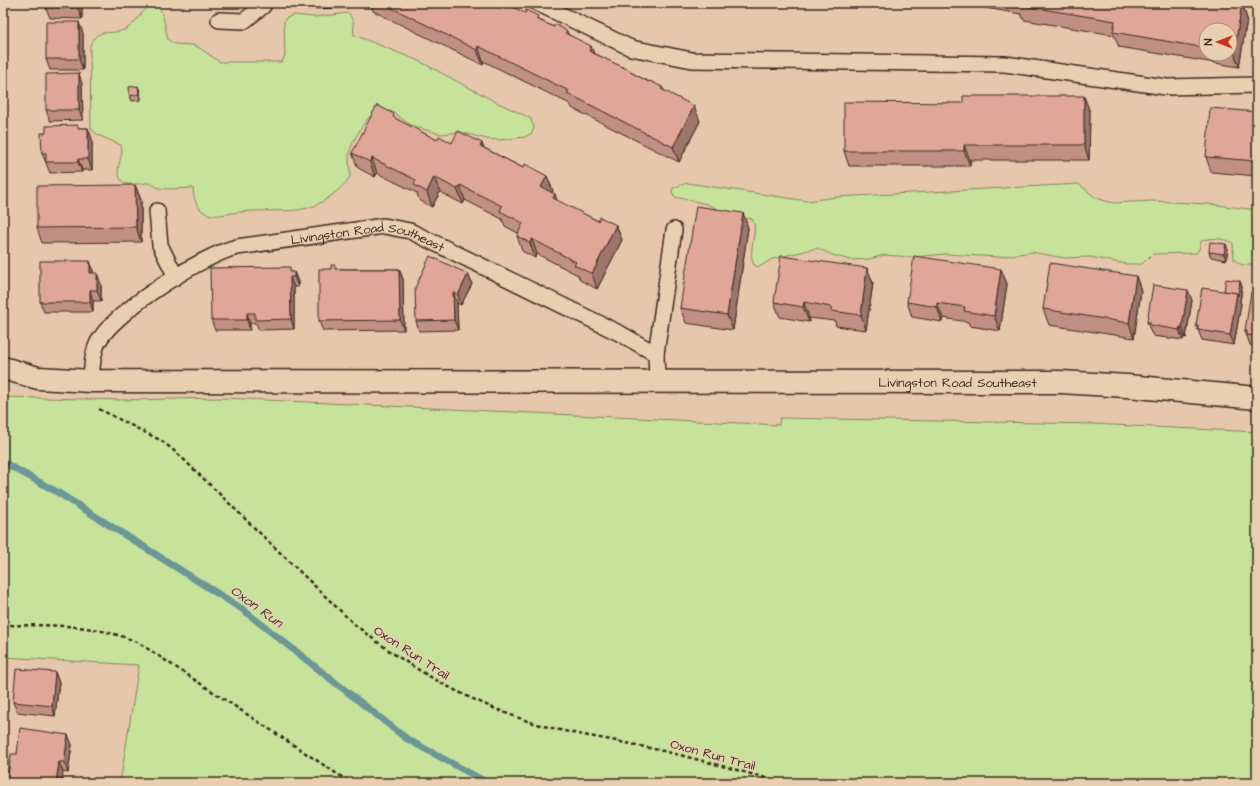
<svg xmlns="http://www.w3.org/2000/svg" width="1260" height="786" viewBox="0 0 1260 786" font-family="'Architects Daughter',sans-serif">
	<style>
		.green { fill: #c7e39b; stroke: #81865c }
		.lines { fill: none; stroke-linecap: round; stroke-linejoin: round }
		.stream { stroke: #6d9796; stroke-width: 7 }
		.lane-casing { stroke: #3b2a1e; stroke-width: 18 }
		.secondary-casing { stroke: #3b2a1e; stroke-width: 25 }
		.path { stroke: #3b2a1e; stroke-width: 2.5; stroke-dasharray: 4 3; stroke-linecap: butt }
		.lane { stroke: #e8cfb0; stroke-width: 15 }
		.secondary { stroke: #e8cfb0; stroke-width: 22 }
		.wall { fill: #c19084; stroke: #3b2a1e; fill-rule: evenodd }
		.shaded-wall { fill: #9d756b; stroke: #3b2a1e }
		.building { fill: #e0a799; stroke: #3b2a1e }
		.labels { text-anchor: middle; stroke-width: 3; stroke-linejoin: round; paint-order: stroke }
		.street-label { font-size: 13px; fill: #3b2a1e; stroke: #e8cfb0 }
		.water-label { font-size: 14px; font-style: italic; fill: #433c32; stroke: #e8cfb0 }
	</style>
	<rect width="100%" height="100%" fill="#e6c7ab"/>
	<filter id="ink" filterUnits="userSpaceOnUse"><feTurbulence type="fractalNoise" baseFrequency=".025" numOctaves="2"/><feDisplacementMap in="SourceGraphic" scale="8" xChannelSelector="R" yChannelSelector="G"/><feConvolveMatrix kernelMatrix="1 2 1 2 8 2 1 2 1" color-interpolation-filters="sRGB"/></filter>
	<g filter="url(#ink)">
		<g class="green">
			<path d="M152 5 159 8 163 16 168 40 175 44 192 45 198 47 220 62H282L285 55 284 22 286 18 294 15 314 17 349 13 353 21 354 35 419 61 494 101 530 118 534 127 532 133 525 137 499 140 487 139 460 132 441 134 419 128 409 124 393 112 379 109C367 115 350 143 349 156 348 162 351 169 350 175 348 185 324 202 314 206 295 213 274 210 254 211 243 211 232 213 221 215 202 217 194 206 193 188 183 188 169 190 159 188 155 187 153 183 148 183 139 183 125 188 120 178 114 168 125 155 121 145L98 135 91 129 90 46C97 26 110 36 124 30 136 25 141 10 152 5Z"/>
			<path d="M687 183 807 201 837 197 1079 184 1096 198 1113 203 1152 201 1208 204 1257 210V265H1242L1234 260 1233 243C1225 238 1210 237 1201 241L1199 249 1196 253 1152 254 1142 264H1126L1090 257 1064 258 1032 252 998 257 946 254 912 257 885 255 869 259 851 260 835 256 817 248 772 259 759 267 754 265C746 252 760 230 752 219L731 216 707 204 675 197 672 192 673 188Z"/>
			<path d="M3 397 122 400 224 398 779 425 780 418 1092 424 1257 432V783H120L139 665 3 657Z"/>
		</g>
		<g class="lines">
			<path class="stream" d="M3 462 57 492 242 609 407 739 488 783"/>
			<defs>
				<g id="lane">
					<path d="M537 3 631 48 692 60 1005 64 1166 87 1257 85"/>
					<path d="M219 20 244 21 263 6V3"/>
					<path d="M157 211 160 245 176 277"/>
					<path d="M656 354 674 230"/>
					<path id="s1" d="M91 381C92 368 92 354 98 342 115 311 203 255 237 247L384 226 410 231 621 334 656 354 657 382"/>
				</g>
				<g id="secondary">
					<path id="s2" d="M3 368 38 378 91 381 1061 382 1127 386 1257 398"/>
				</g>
			</defs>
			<use href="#lane" class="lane-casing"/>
			<use href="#secondary" class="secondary-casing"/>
			<g class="path">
				<path d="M99 409 162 441 178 454 353 623C404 665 460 697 522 719 560 733 601 737 640 746 689 756 736 770 784 783"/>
				<path d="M3 625C55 626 90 622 139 643L351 783"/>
			</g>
			<use href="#lane" class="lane"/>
			<use href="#secondary" class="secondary"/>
		</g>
		<g class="wall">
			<path d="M82 3V19L50 18 46 8Z"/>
			<path d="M298 3H346L347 8 301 9Z"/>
			<path d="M371 3H491L497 6 539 20 554 27 567 31 568 34 594 53 649 82 662 87 664 90 700 121 679 162 572 108 570 104 483 61V65L373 11Z"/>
			<path d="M956 3H1242L1247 19 1239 67 1119 47 1114 35 1024 20 1021 14ZM1206 30H1230V54H1206Z"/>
			<path d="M83 33V70H50L46 59Z"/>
			<path d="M82 84 83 120 50 121 46 110Z"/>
			<path d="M140 91 141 100 132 101 130 96Z"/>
			<path d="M1090 112 1089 160H970V166H849L844 151Z"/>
			<path d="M1257 112V176L1211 172 1206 157Z"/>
			<path d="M396 119 437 140 484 148 523 168 547 176 553 191 552 192 557 201 598 221 616 225 622 240 597 289 580 280 578 275 537 254 535 258 522 251 517 236 518 233 505 226 502 219 465 200 463 204 440 192 432 207 419 200 417 193 377 173 375 177 358 168 352 153Z"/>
			<path d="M79 128H88L92 139V170H82V172L50 173 42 153 46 133Z"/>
			<path d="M135 185 141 200V242L42 243 37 228Z"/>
			<path d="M743 213 748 228 733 330 686 323 680 308Z"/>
			<path d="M1228 249 1226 260 1211 257 1209 252Z"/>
			<path d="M90 261 93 271V273L101 284V301H93V312H44L40 302Z"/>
			<path d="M867 268 873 283 866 330 836 326 835 321 809 318V322L780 317 774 302Z"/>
			<path d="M331 269H399L403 279 404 330 323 331 319 321Z"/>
			<path d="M1001 269 1007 284 1000 331 970 326 968 322 943 318 942 322 912 317 907 302Z"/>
			<path d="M292 272H294L298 282V287H294V329L259 330 256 323H250V330H215L211 320Z"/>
			<path d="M468 274 472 284 461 305 457 303 458 330 419 331 416 321Z"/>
			<path d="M1136 276 1141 291 1134 338 1049 325 1043 309Z"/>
			<path d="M1240 281 1242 287 1240 302 1241 304 1234 345 1202 340 1196 325 1224 291Z"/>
			<path d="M1257 293V346L1250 345 1245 331Z"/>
			<path d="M1192 300 1186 338 1184 337 1183 340 1153 336 1152 333H1151L1147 322Z"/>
			<path d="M55 672 59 683 55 716 17 712 13 702Z"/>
			<path d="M68 735 72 745 68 773 63 772 17 754Z"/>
		</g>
		<g class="shaded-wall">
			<path d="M78 3H82V19L78 8Z"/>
			<path d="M1242 3 1247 19 1239 67 1234 52Z"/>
			<path d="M79 22 83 33V70L79 59Z"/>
			<path d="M478 46 483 61V65L477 50Z"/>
			<path d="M591 46 597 61 589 51Z"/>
			<path d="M79 73 82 84 83 120 79 110Z"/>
			<path d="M138 86 140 91 141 100 139 94Z"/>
			<path d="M1084 96 1090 112 1089 160 1084 145Z"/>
			<path d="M694 106 700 121 679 162 673 147Z"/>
			<path d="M88 128 92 139V170L88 159Z"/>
			<path d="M482 143 487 158 480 146Z"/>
			<path d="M964 145 970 160V166L964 151Z"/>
			<path d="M372 158 377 173 375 177 370 162Z"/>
			<path d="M78 159 82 170V172L78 162Z"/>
			<path d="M547 176 553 191 547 202 541 187Z"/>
			<path d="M434 177 440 192 432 207 427 192Z"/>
			<path d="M135 185 141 200V242L136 227Z"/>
			<path d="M460 185 465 200 463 204 457 189Z"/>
			<path d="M555 194 560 209 553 198Z"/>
			<path d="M743 213 748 228 733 330 727 315Z"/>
			<path d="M616 225 622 240 597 289 592 274Z"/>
			<path d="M532 239 537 254 535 258 530 243Z"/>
			<path d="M1226 244 1228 249 1226 260 1224 254Z"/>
			<path d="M90 261 93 271V284L90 273Z"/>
			<path d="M867 268 873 283 866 330 861 315Z"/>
			<path d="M399 269 403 279 404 330 400 320Z"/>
			<path d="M1001 269 1007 284 1000 331 994 316Z"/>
			<path d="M294 272 298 282V287L294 277Z"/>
			<path d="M97 273 101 284V301L97 290Z"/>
			<path d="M468 274 472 284 461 305 458 295Z"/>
			<path d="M1136 276 1141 291 1134 338 1129 323Z"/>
			<path d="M290 277 294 287V329L291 319Z"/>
			<path d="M1240 281 1242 287 1240 302 1241 304 1234 345 1230 335 1237 293Z"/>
			<path d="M90 290 93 301V312L90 302Z"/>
			<path d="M1188 290 1192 300 1186 338 1182 327Z"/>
			<path d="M453 292 457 303 458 330 454 320Z"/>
			<path d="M804 302 809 318V322L803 307Z"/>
			<path d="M937 303 943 318 942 322 937 307Z"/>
			<path d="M247 313 250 323V330L247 320Z"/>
			<path d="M1180 327 1184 337 1183 340 1179 330Z"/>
			<path d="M55 672 59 683 55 716 52 706Z"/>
			<path d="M68 735 72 745 68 773 64 762Z"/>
			<path d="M59 762 63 772 62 783H56Z"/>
		</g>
		<g class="building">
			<rect x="46" y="3" width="32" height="5"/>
			<path d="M382 3H491L497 6 499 3H505L525 13 526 10 538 16 536 19 554 27 555 24 567 31 565 33 591 46 589 51 631 71 630 72 649 82 650 81 662 87 661 89 694 106 673 147 567 93 569 91 478 46 477 50Z"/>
			<path d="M1018 3H1242L1234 52H1230V30H1206V48L1113 32 1115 21 1018 5Z"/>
			<rect x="46" y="22" width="33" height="37"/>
			<path d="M79 73V110H46V74Z"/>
			<path d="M138 86 139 94 130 96 129 87Z"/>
			<path d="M963 96H1084V145H964V151H844V102L963 103Z"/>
			<path d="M377 105 394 114 393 117 437 140 439 136 452 143 458 131 482 143 480 146 523 168 525 164 547 176 541 187 555 194 553 198 598 221 600 217 616 225 592 274 574 265 576 262 532 239 530 243 517 236 523 223 500 211 502 206 460 185 457 189 434 177 427 192 414 185 416 180 372 158 370 162 352 153Z"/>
			<path d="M1210 108 1257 112V161L1206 157Z"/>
			<path d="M78 125V128H88V159H78V162H46V153H42L41 133H46V126Z"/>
			<path d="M135 185 136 227 37 228V186Z"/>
			<path d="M696 206 743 213 727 315 680 308Z"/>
			<path d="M1210 242 1226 244 1224 254 1209 252Z"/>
			<path d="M430 256 468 274 458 295 453 292 454 320 416 321 415 288Z"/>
			<path d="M781 256 867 268 861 315 831 311V307L804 302 803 307 774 302Z"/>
			<path d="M914 256 1001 269 994 316 964 311 965 307 937 303V307L907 302Z"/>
			<path d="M40 261H90V273H97V290H90V302H40Z"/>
			<path d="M1050 263 1136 276 1129 323 1043 309Z"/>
			<path d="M331 265H335V269H399L400 320 319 321V269H331Z"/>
			<path d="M290 267V272H294V277H290L291 319 255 320V313H247V320H211L210 268Z"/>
			<path d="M1226 279 1240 281 1238 296 1237 293 1224 291Z"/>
			<path d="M1153 285 1188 290 1182 327H1180L1179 330 1150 325V322H1147Z"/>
			<path d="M1202 288 1237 293 1230 335 1198 330V325H1196Z"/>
			<path d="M1251 292 1257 293V336L1247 335V331H1245Z"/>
			<path d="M16 669 55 672 52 706 13 702Z"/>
			<path d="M20 728 68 735 64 762H59L56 783H7L11 754H17Z"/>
		</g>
	</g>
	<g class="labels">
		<g class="street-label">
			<text dy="5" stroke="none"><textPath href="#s1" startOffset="344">Livingston Road Southeast</textPath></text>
			<text dy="5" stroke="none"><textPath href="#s2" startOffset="956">Livingston Road Southeast</textPath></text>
			<text transform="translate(412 652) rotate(33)" y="5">Oxon Run Trail</text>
			<text transform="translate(713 754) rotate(15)" y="5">Oxon Run Trail</text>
		</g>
		<g class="water-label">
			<text transform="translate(257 606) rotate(36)" y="5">Oxon Run</text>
		</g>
	</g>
	<rect width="1260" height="786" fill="none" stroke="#e8cfb0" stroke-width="16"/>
	<rect x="8" y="8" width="1244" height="770" fill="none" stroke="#3b2a1e" stroke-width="1.5" filter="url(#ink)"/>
	<g transform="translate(1218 42) rotate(270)"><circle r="19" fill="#e8cfb0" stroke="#a38d76"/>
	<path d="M0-3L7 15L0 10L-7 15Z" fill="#c8321e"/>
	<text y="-6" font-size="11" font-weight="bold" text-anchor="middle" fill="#3b2a1e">N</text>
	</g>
</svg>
